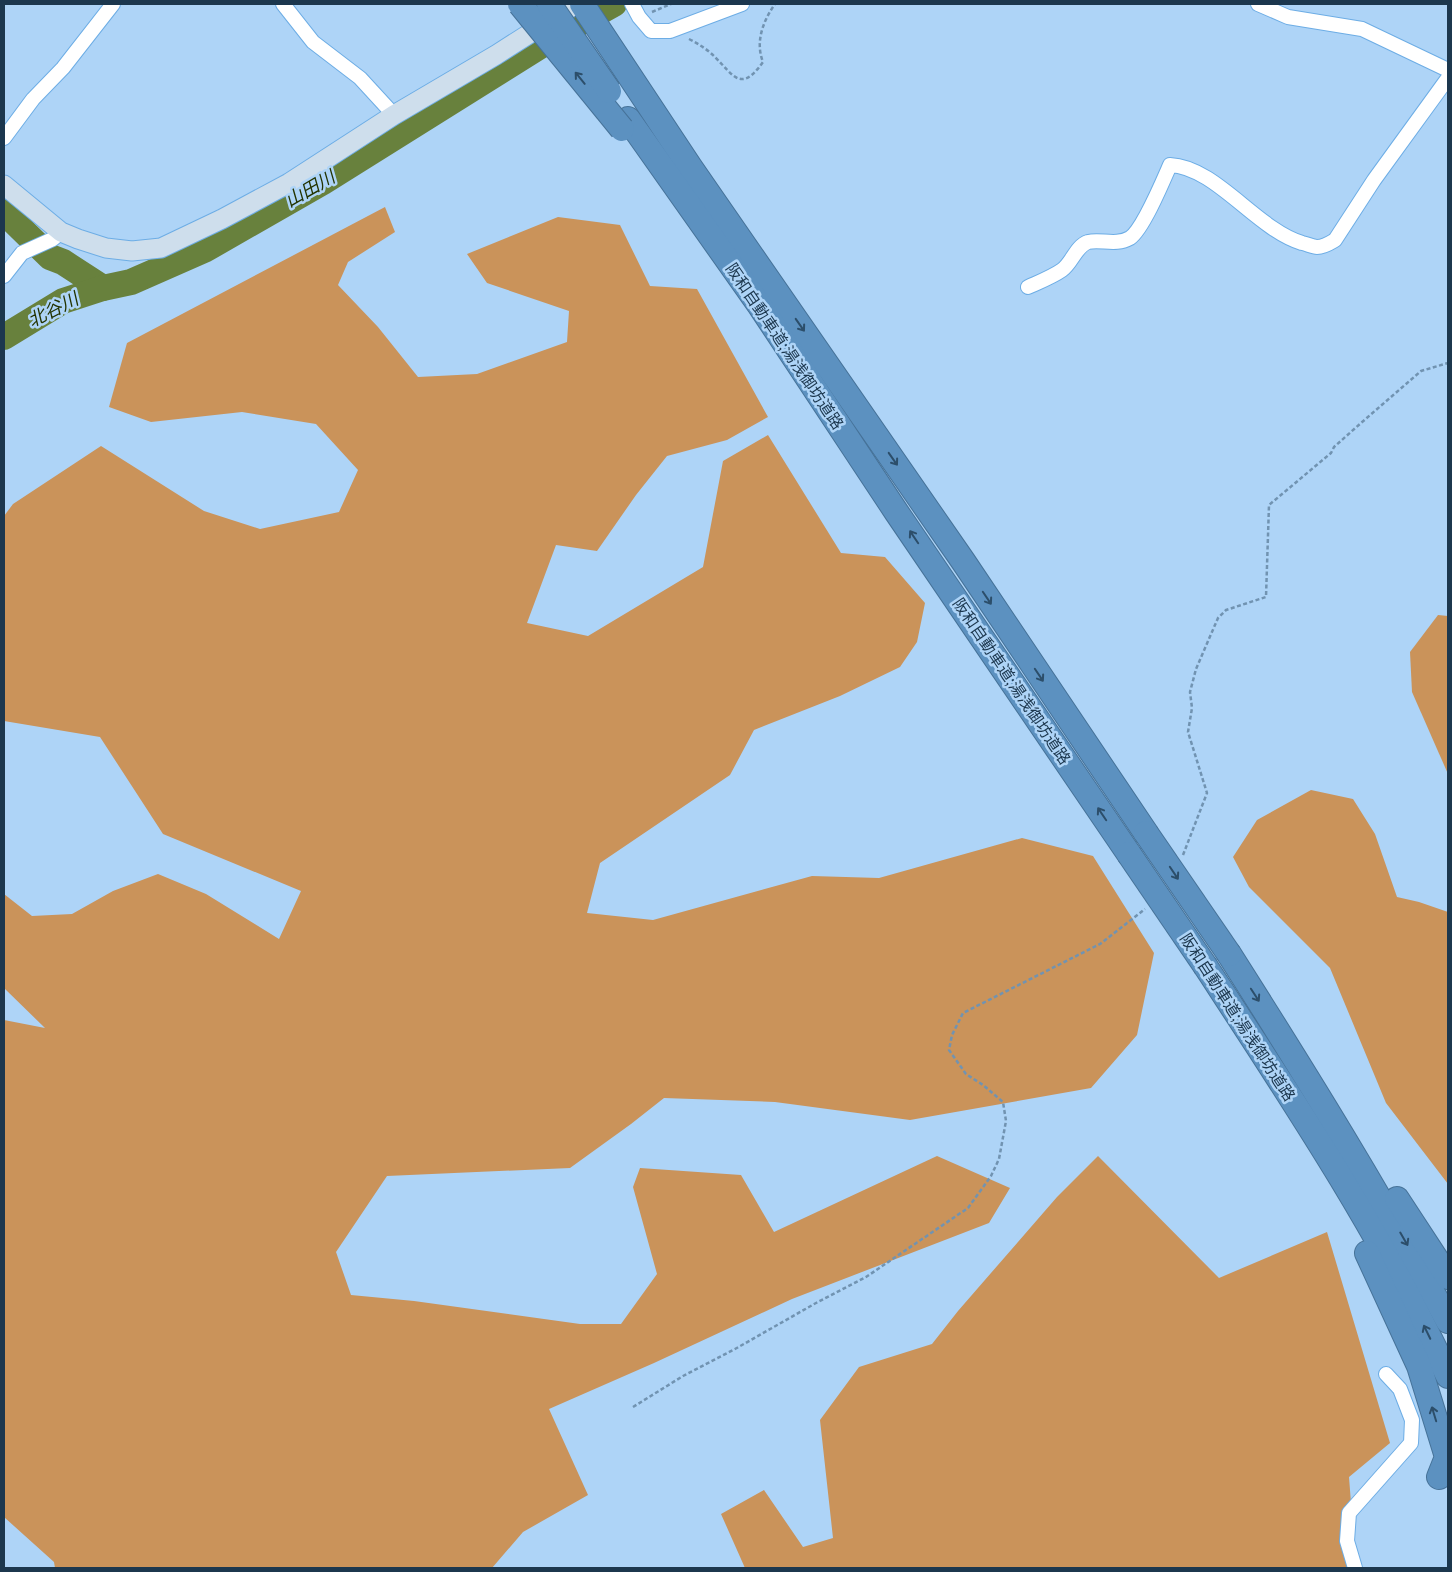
<svg xmlns="http://www.w3.org/2000/svg" width="1452" height="1572" viewBox="0 0 1452 1572" font-family="Lora,'Noto Sans JP',serif">
	<style>
		.forest { fill: #ca935a }
		.lines { fill: none; stroke-linecap: round; stroke-linejoin: round }
		.river { stroke: #68813d; stroke-width: 26 }
		.street-casing { stroke: #6dade5; stroke-width: 16 }
		.secondary-casing { stroke: #6dade5; stroke-width: 21 }
		.highway-casing { stroke: #467298; stroke-width: 26 }
		.path { stroke: #7193b1; stroke-width: 2.5; stroke-dasharray: 4 2.5; stroke-linecap: butt }
		.street { stroke: #fff; stroke-width: 14 }
		.secondary { stroke: #cedeec; stroke-width: 19 }
		.highway { stroke: #5c91c0; stroke-width: 24 }
		.highway-bridge-casing { stroke: #467298; stroke-width: 26; stroke-linecap: butt }
		.highway-bridge { stroke: #5c91c0; stroke-width: 24 }
		.oneway { stroke: #2c4e6a }
		.labels { text-anchor: middle; stroke-width: 5; stroke-linejoin: round; paint-order: stroke }
		.street-label { font-size: 16px; fill: #1c374e; stroke: #aed4f7 }
		.water-label { font-size: 18px; font-style: italic; fill: #233300; stroke: #aed4f7 }
	</style>
	<rect width="100%" height="100%" fill="#aed4f7"/>
	<g class="forest">
		<path d="M385 207 395 232 348 262 338 285 378 327 418 377 477 374 567 342 569 311 487 283 467 254 558 217 620 225 650 286 697 289 768 417 727 440 667 456 636 495 597 551 556 545 527 623 588 636 703 567 723 461 768 435 841 553 885 557 925 603 917 642 900 667 840 696 754 730 730 775 600 863 587 913 653 920 812 876 879 878 1022 838 1093 856 1154 953 1137 1035 1091 1088 910 1120 775 1102 664 1098 631 1124 570 1168 387 1176 336 1252 351 1295 414 1301 580 1324H621L657 1274 633 1187 640 1168 741 1175 774 1232 937 1156 1010 1188 989 1223 792 1299 654 1363 549 1409 588 1495 523 1532 492 1568H55L54 1562 4 1517V1020L45 1028 4 988V894L32 916 72 914 113 891 158 874 206 894 279 939 301 891 163 834 100 737 4 721V516L13 504 101 446 204 511 260 529 339 512 358 470 316 424 242 412 151 422 109 407 127 343Z"/>
		<path d="M1438 615 1448 616V774L1412 692 1410 652Z"/>
		<path d="M1311 790 1353 799 1375 834 1397 897 1419 902 1448 912V1184L1386 1103 1330 968 1249 887 1233 857 1257 820Z"/>
		<path d="M1098 1156 1219 1278 1327 1232 1390 1443 1349 1477 1356 1568H745L721 1514 764 1490 803 1547 833 1538 820 1420 859 1367 932 1344 958 1311 1057 1197Z"/>
	</g>
	<g class="lines">
		<g class="river">
			<path d="M4 212 50 257 63 262 103 288"/>
			<path d="M4 337 63 301 103 288 131 282 206 249 323 182 553 38 614 4"/>
		</g>
		<defs>
			<g id="street">
				<path d="M283 4 313 42 360 78 394 115"/>
				<path d="M632 4 639 17 651 31H670L742 4"/>
				<path d="M1258 4 1288 17 1362 29 1448 70"/>
				<path d="M4 138 33 99 63 68 113 4"/>
				<path d="M4 276 22 253 53 239 61 232"/>
				<path d="M1028 287C1039 282 1052 277 1062 270 1072 263 1076 246 1088 242 1101 239 1116 246 1130 238 1143 229 1163 181 1170 165 1216 167 1256 229 1302 243 1307 244 1313 247 1317 247 1324 247 1330 243 1335 240L1374 180 1448 78"/>
				<path d="M1355 1568 1347 1541 1349 1513 1411 1443 1412 1420 1400 1389 1386 1374"/>
			</g>
			<path id="secondary" d="M4 185 61 232 78 239 106 248 132 251 161 248 222 219 289 183 394 115 496 55 576 4"/>
			<g id="highway">
				<path d="M582 4 690 167 963 561 1146 833"/>
				<path d="M628 119 760 306 897 513 1129 854"/>
				<path d="M1229 954C1306 1075 1381 1196 1448 1321"/>
				<path d="M1206 967C1293 1100 1381 1232 1448 1376"/>
				<path d="M1397 1199 1448 1277"/>
				<path d="M1367 1253 1419 1366 1447 1457 1439 1477"/>
			</g>
		</defs>
		<use href="#street" class="street-casing"/>
		<use href="#secondary" class="secondary-casing"/>
		<use href="#highway" class="highway-casing"/>
		<g class="path">
			<path d="M652 12 671 4"/>
			<path d="M689 39C699 44 708 50 715 57 734 76 741 93 763 62 755 42 763 21 775 4"/>
			<path d="M1183 855 1207 793 1188 732 1192 708 1190 692 1196 669 1218 618 1226 610 1266 597 1269 505 1331 453 1334 447 1361 423 1421 371 1448 363"/>
			<path d="M633 1407 683 1376 735 1349 816 1303 866 1277 968 1208 991 1176 999 1159 1006 1121 1003 1102 983 1085 966 1074 949 1050 952 1035 963 1013 1100 944 1145 909"/>
		</g>
		<use href="#street" class="street"/>
		<use href="#secondary" class="secondary"/>
		<use href="#highway" class="highway"/>
		<defs>
			<g id="highway-bridge">
				<path d="M520 4 622 129"/>
				<path d="M549 4 609 91"/>
				<path d="M1146 833 1229 954"/>
				<path d="M1129 854 1206 967"/>
			</g>
		</defs>
		<use href="#highway-bridge" class="highway-bridge-casing"/>
		<use href="#highway-bridge" class="highway-bridge"/>
	</g>
	<defs><path id="oneway-shaft" d="M-6 0H5M1.5-3L5.5 0L1.5 3" fill="none" stroke-width="1.6" stroke-linecap="round" stroke-linejoin="round" transform="scale(1.25)"/></defs>
	<g class="oneway">
		<use href="#oneway-shaft" transform="translate(580 78) rotate(-129)"/>
		<use href="#oneway-shaft" transform="translate(800 325) rotate(55)"/>
		<use href="#oneway-shaft" transform="translate(893 459) rotate(55)"/>
		<use href="#oneway-shaft" transform="translate(914 537) rotate(-124)"/>
		<use href="#oneway-shaft" transform="translate(987 598) rotate(56)"/>
		<use href="#oneway-shaft" transform="translate(1039 675) rotate(56)"/>
		<use href="#oneway-shaft" transform="translate(1102 814) rotate(-124)"/>
		<use href="#oneway-shaft" transform="translate(1174 873) rotate(56)"/>
		<use href="#oneway-shaft" transform="translate(1255 995) rotate(57)"/>
		<use href="#oneway-shaft" transform="translate(1404 1239) rotate(60)"/>
		<use href="#oneway-shaft" transform="translate(1427 1332) rotate(-116)"/>
		<use href="#oneway-shaft" transform="translate(1434 1414) rotate(-107)"/>
	</g>
	<g class="labels">
		<g class="street-label">
			<text transform="translate(785 346) rotate(56)" y="6">阪和自動車道;湯浅御坊道路</text>
			<text transform="translate(1012 681) rotate(56)" y="6">阪和自動車道;湯浅御坊道路</text>
			<text transform="translate(1238 1017) rotate(57)" y="6">阪和自動車道;湯浅御坊道路</text>
		</g>
		<g class="water-label">
			<text transform="translate(310 189) rotate(-30)" y="6">山田川</text>
			<text transform="translate(53 310) rotate(-27)" y="6">北谷川</text>
		</g>
	</g>
	<rect width="1452" height="1572" fill="none" stroke="#1c374e" stroke-width="10"/>
</svg>
